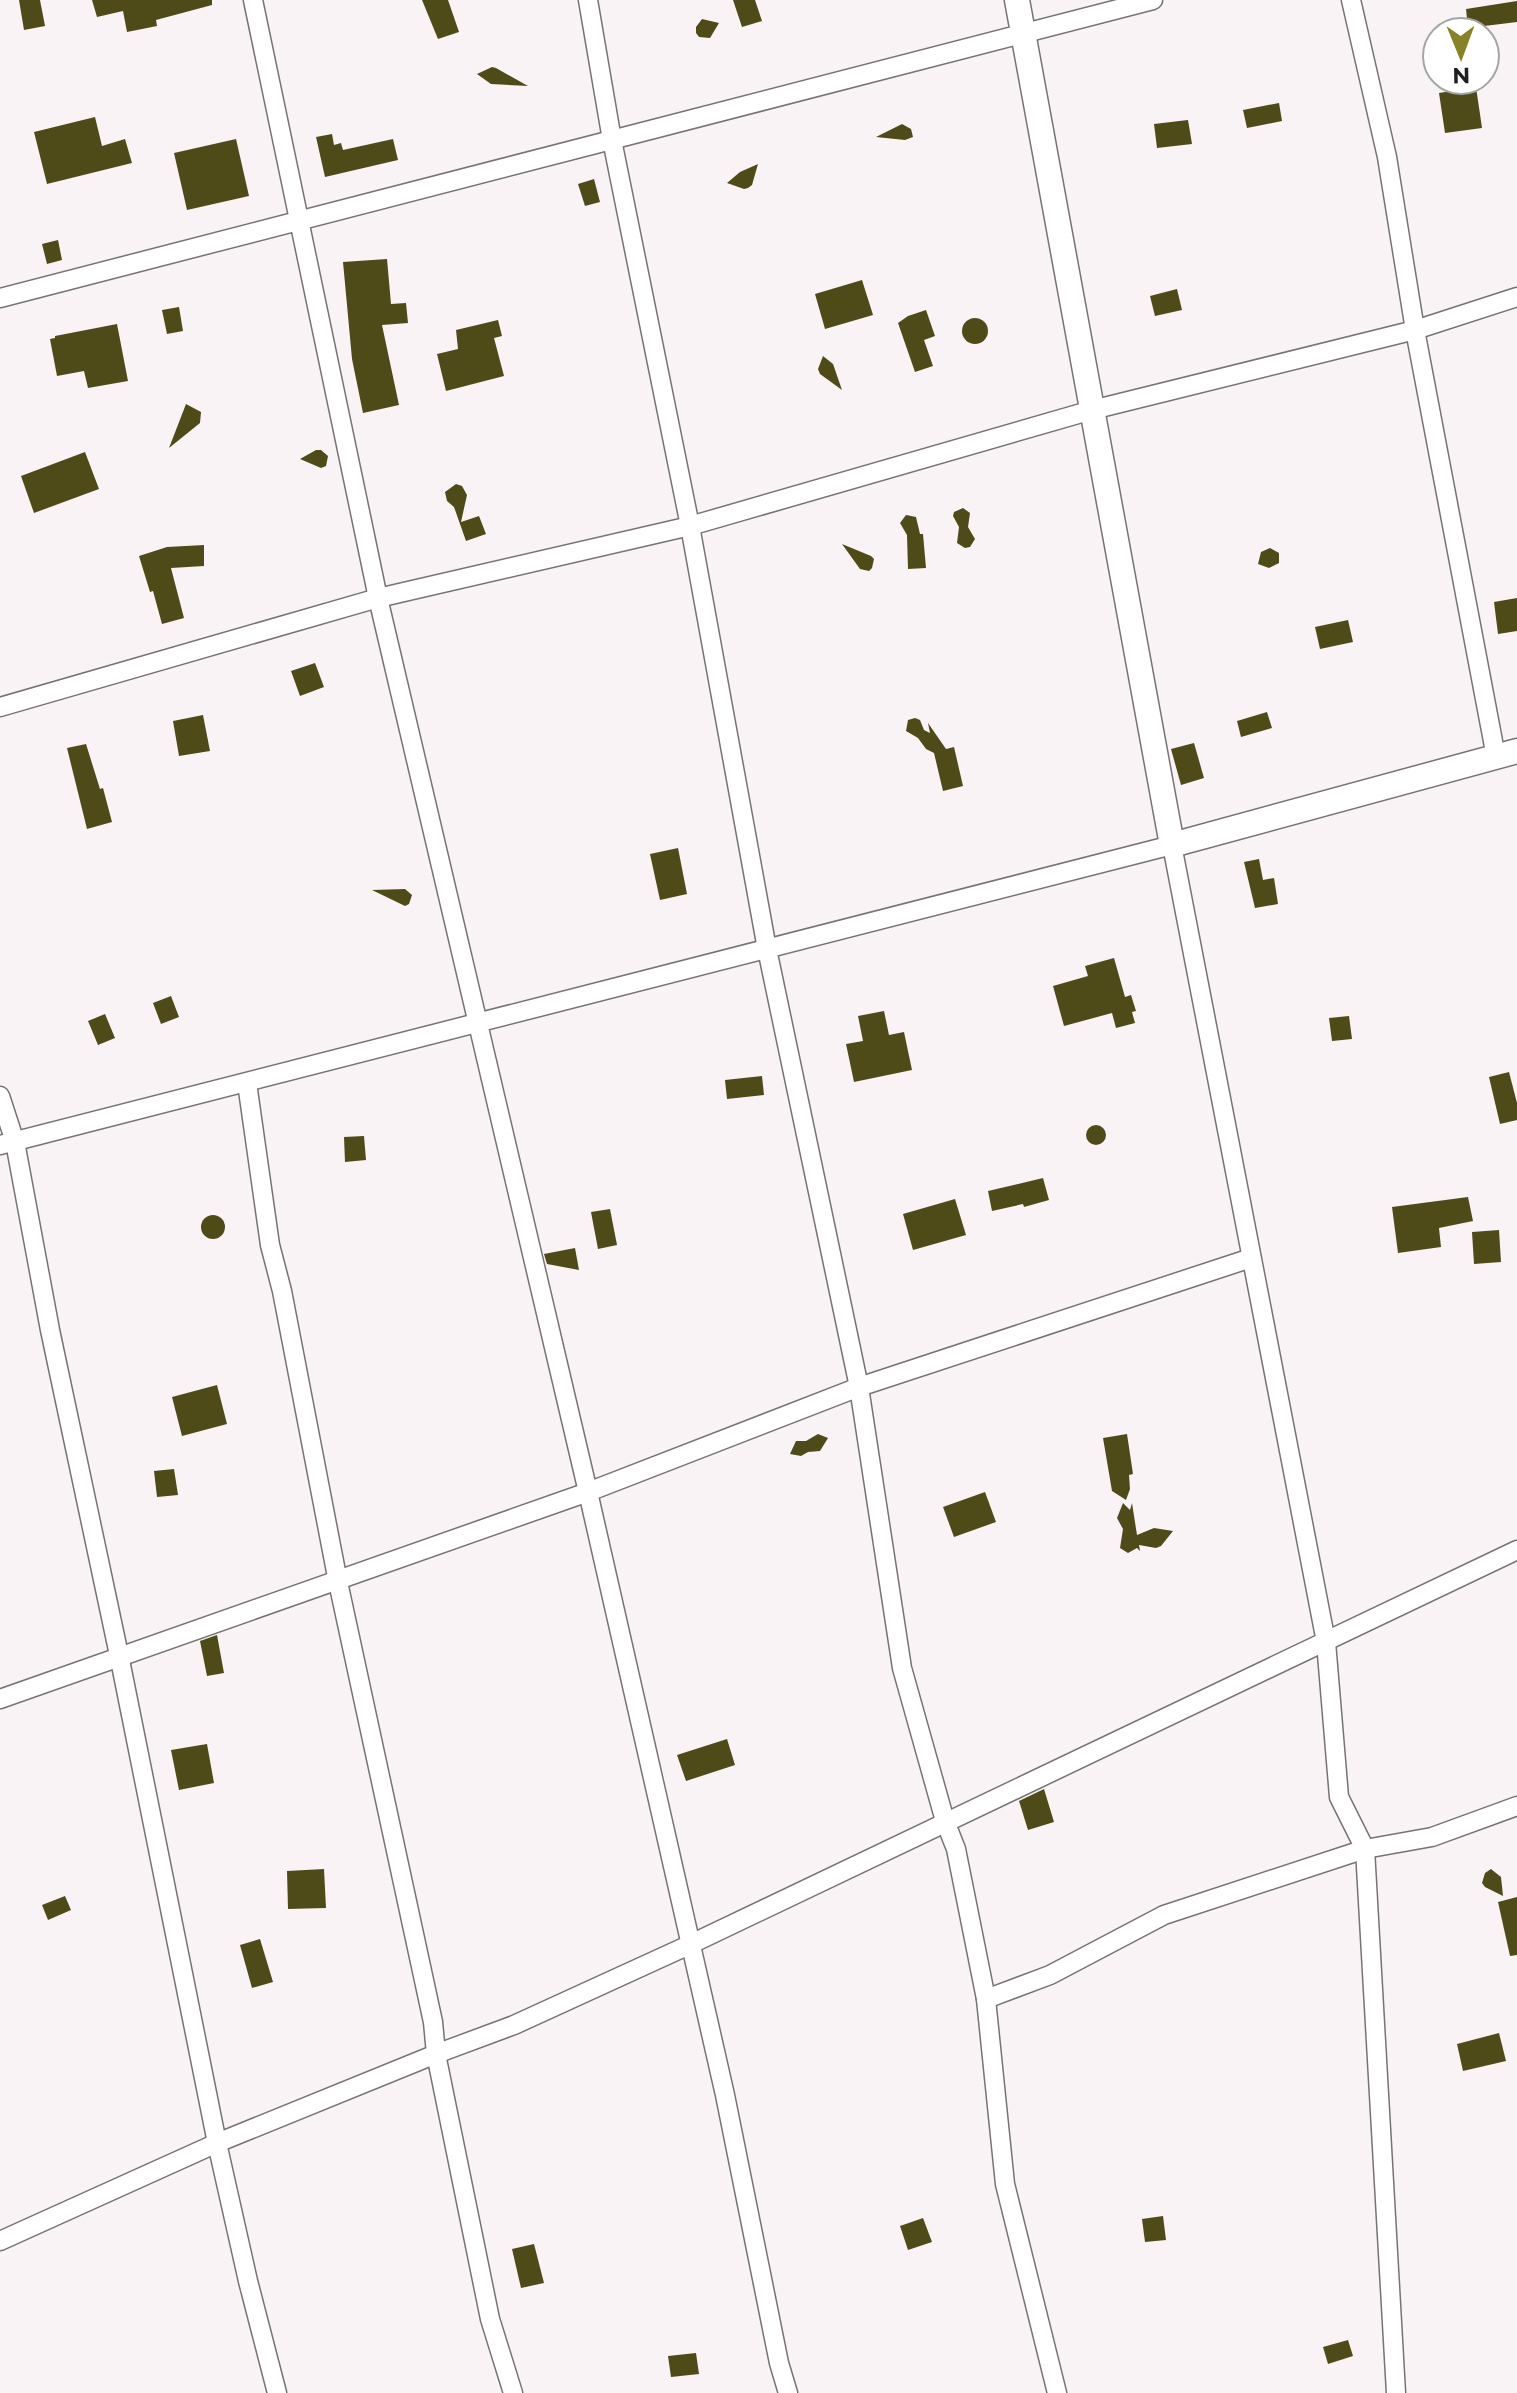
<svg xmlns="http://www.w3.org/2000/svg" width="1517" height="2393" viewBox="0 0 1517 2393" font-family="Montserrat,sans-serif">
	<style>
		.building { fill: #4f4b19 }
		.lines { fill: none; stroke-linecap: round; stroke-linejoin: round }
		.minor-casing { stroke: #777275; stroke-width: 21 }
		.tertiary-casing { stroke: #777275; stroke-width: 27 }
		.minor { stroke: #fff; stroke-width: 18 }
		.tertiary { stroke: #fff; stroke-width: 24 }
	</style>
	<rect width="100%" height="100%" fill="#f9f3f6"/>
	<g class="building">
		<path d="M19 0H40L45 26 24 30Z"/>
		<path d="M92 0H212V5L156 20 157 26 127 32 123 11 97 17Z"/>
		<path d="M422 0H448L459 32 438 39Z"/>
		<path d="M733 0H755L762 21 742 27Z"/>
		<path d="M1517 1V22L1468 28 1466 9Z"/>
		<path d="M702 19 719 23 710 38 699 37 696 33V27Z"/>
		<path d="M492 67 496 68 528 86 491 84 477 74Z"/>
		<path d="M1476 87 1482 128 1445 133 1439 93Z"/>
		<path d="M1279 103 1282 121 1247 128 1243 110Z"/>
		<path d="M95 117 102 146 125 139 132 163 47 184 34 132Z"/>
		<path d="M1188 120 1192 144 1157 148 1154 124Z"/>
		<path d="M902 124 911 129 913 137 905 140 876 137Z"/>
		<path d="M332 134 334 145 341 143 343 150 393 139 398 160 325 177 316 137Z"/>
		<path d="M236 139 249 196 187 210 174 153Z"/>
		<path d="M758 164 752 185 748 188 744 189 727 183 740 172Z"/>
		<path d="M594 179 600 202 585 206 578 184Z"/>
		<path d="M58 240 62 260 47 264 42 244Z"/>
		<path d="M387 259 391 304 406 303 408 323 382 325 399 405 363 413 352 359 343 262Z"/>
		<path d="M862 280 873 315 825 329 815 294Z"/>
		<path d="M1177 289 1182 310 1155 316 1150 296Z"/>
		<path d="M179 307 183 331 167 334 162 310Z"/>
		<path d="M926 310 935 336 924 340 933 366 915 372 898 323 908 316Z"/>
		<circle cx="975" cy="331" r="13"/>
		<path d="M498 320 502 336 494 338 504 376 446 391 437 354 458 349 456 330Z"/>
		<path d="M117 324 128 381 88 388 84 371 57 376 50 339 55 338V336Z"/>
		<path d="M823 356 833 364 842 390 820 374 818 369Z"/>
		<path d="M186 404 201 412 200 423 169 448Z"/>
		<path d="M316 450H321L328 456 326 466 321 468 300 459Z"/>
		<path d="M85 452 99 489 34 513 21 476Z"/>
		<path d="M456 484 462 486 467 495 461 522 479 516 486 534 466 541 454 507 447 501 445 492Z"/>
		<path d="M963 508 970 513 968 527 975 539 970 547 965 548 957 543 959 527 953 516 954 512Z"/>
		<path d="M906 515 916 517 920 534H923L926 568 908 569 907 535 900 523Z"/>
		<path d="M842 544 871 556 874 559 872 568 869 571 860 569Z"/>
		<path d="M204 545V566L171 568 184 618 162 624 153 591 150 592 139 556 167 547Z"/>
		<path d="M1270 548 1279 553V563L1269 568 1258 564 1261 552Z"/>
		<path d="M1517 598V631L1498 634 1494 602Z"/>
		<path d="M1348 620 1353 642 1320 649 1315 627Z"/>
		<path d="M315 663 324 687 300 696 291 671Z"/>
		<path d="M1267 712 1272 728 1241 737 1237 721Z"/>
		<path d="M203 715 210 751 179 756 173 721Z"/>
		<path d="M915 718 920 720 924 730 930 733 928 723 946 749 954 747 963 786 943 791 934 753 926 749 918 738 906 731 908 720Z"/>
		<path d="M1194 743 1204 778 1181 785 1171 749Z"/>
		<path d="M86 744 100 789 103 788 112 822 87 829 67 748Z"/>
		<path d="M678 848 687 894 660 900 650 854Z"/>
		<path d="M1259 859 1263 880 1274 878 1278 904 1255 908 1244 862Z"/>
		<path d="M405 889 412 895 409 904 405 906 372 890Z"/>
		<path d="M1114 958 1125 997 1131 995 1136 1011 1132 1012 1135 1023 1116 1028 1112 1013 1064 1026 1053 986 1088 976 1085 966Z"/>
		<path d="M171 996 179 1017 161 1024 153 1003Z"/>
		<path d="M884 1011 889 1035 904 1032 912 1070 854 1082 846 1044 863 1041 858 1016Z"/>
		<path d="M105 1014 115 1038 98 1045 88 1021Z"/>
		<path d="M1349 1016 1352 1039 1332 1041 1329 1018Z"/>
		<path d="M1509 1072 1517 1103V1120L1500 1124 1489 1077Z"/>
		<path d="M762 1076 764 1095 727 1099 725 1080Z"/>
		<circle cx="1096" cy="1135" r="10"/>
		<path d="M364 1136 366 1160 345 1162 344 1137Z"/>
		<path d="M1043 1178 1049 1200 1024 1207 1023 1204 992 1211 988 1191Z"/>
		<path d="M1468 1197 1473 1221 1439 1228 1441 1247 1398 1253 1392 1207Z"/>
		<path d="M955 1199 966 1235 913 1250 903 1214Z"/>
		<path d="M610 1209 617 1245 598 1249 591 1212Z"/>
		<circle cx="213" cy="1227" r="12"/>
		<path d="M1499 1230 1501 1262 1474 1264 1472 1232Z"/>
		<path d="M575 1248 579 1270 547 1264 544 1254Z"/>
		<path d="M217 1385 227 1424 182 1436 172 1397Z"/>
		<path d="M818 1434 828 1438 820 1451 808 1452 801 1456 790 1454 796 1441H806Z"/>
		<path d="M1127 1434 1133 1474 1129 1475 1130 1489 1126 1500 1112 1491 1103 1438Z"/>
		<path d="M174 1469 178 1495 157 1497 154 1471Z"/>
		<path d="M985 1492 996 1522 954 1537 943 1507Z"/>
		<path d="M1123 1503 1130 1510 1132 1503 1137 1535 1154 1528 1173 1531 1161 1546 1156 1548 1139 1545 1140 1551 1137 1548 1128 1553 1120 1548 1123 1529 1117 1518Z"/>
		<path d="M217 1635 224 1673 207 1676 200 1641Z"/>
		<path d="M727 1739 735 1765 686 1781 677 1755Z"/>
		<path d="M207 1744 214 1783 179 1790 171 1750Z"/>
		<path d="M1044 1789 1054 1822 1028 1830 1019 1801Z"/>
		<path d="M324 1869 326 1908 288 1909 287 1871Z"/>
		<path d="M1491 1869 1501 1877 1503 1896 1485 1887 1482 1883 1485 1873Z"/>
		<path d="M65 1896 71 1910 48 1920 42 1905Z"/>
		<path d="M1517 1897V1955L1510 1956 1498 1902Z"/>
		<path d="M260 1939 273 1982 252 1988 240 1945Z"/>
		<path d="M1499 2033 1506 2061 1463 2071 1457 2044Z"/>
		<path d="M1163 2216 1166 2240 1145 2242 1142 2219Z"/>
		<path d="M923 2218 932 2242 908 2250 900 2226Z"/>
		<path d="M534 2244 544 2283 521 2288 512 2249Z"/>
		<path d="M1348 2340 1353 2356 1328 2364 1323 2347Z"/>
		<path d="M696 2353 699 2374 671 2377 668 2356Z"/>
	</g>
	<g class="lines">
		<defs>
			<g id="minor">
				<path d="M253 0 378 598 588 1492 725 2095 779 2363 788 2393"/>
				<path d="M588 0 612 140 690 526 767 949 859 1387 902 1668 945 1821 956 1849 986 1999 1005 2184 1057 2393"/>
				<path d="M1351 0 1387 157 1415 330 1496 757"/>
				<path d="M0 298 1153 0"/>
				<path d="M0 707 378 598 690 526 1092 410 1415 330 1517 297"/>
				<path d="M247 1083 270 1245 282 1291 338 1582 433 2022 436 2054 490 2319 513 2393"/>
				<path d="M0 1096 15 1142 50 1330 119 1655 217 2143 248 2281 277 2393"/>
				<path d="M0 1145 1172 845 1326 1642 1339 1797 1365 1849 1396 2393"/>
				<path d="M0 1699 588 1492 859 1387 1251 1258"/>
				<path d="M986 1999 1050 1975 1164 1915 1365 1849 1432 1837 1517 1806"/>
				<path d="M0 2241 217 2143 436 2054 514 2025 689 1945 1517 1550"/>
			</g>
			<path id="tertiary" d="M1017 0 1172 845 1517 751"/>
		</defs>
		<use href="#minor" class="minor-casing"/>
		<use href="#tertiary" class="tertiary-casing"/>
		<use href="#minor" class="minor"/>
		<use href="#tertiary" class="tertiary"/>
	</g>
	<g transform="translate(1461 56) rotate(179)"><circle r="38" fill="#ffffff" stroke="#a6a5a6" stroke-width="2"/>
	<path d="M0-6L14 30L0 20L-14 30Z" fill="#878128"/>
	<text y="-12" font-size="22" font-weight="bold" text-anchor="middle" fill="#201f20">N</text>
	</g>
</svg>
